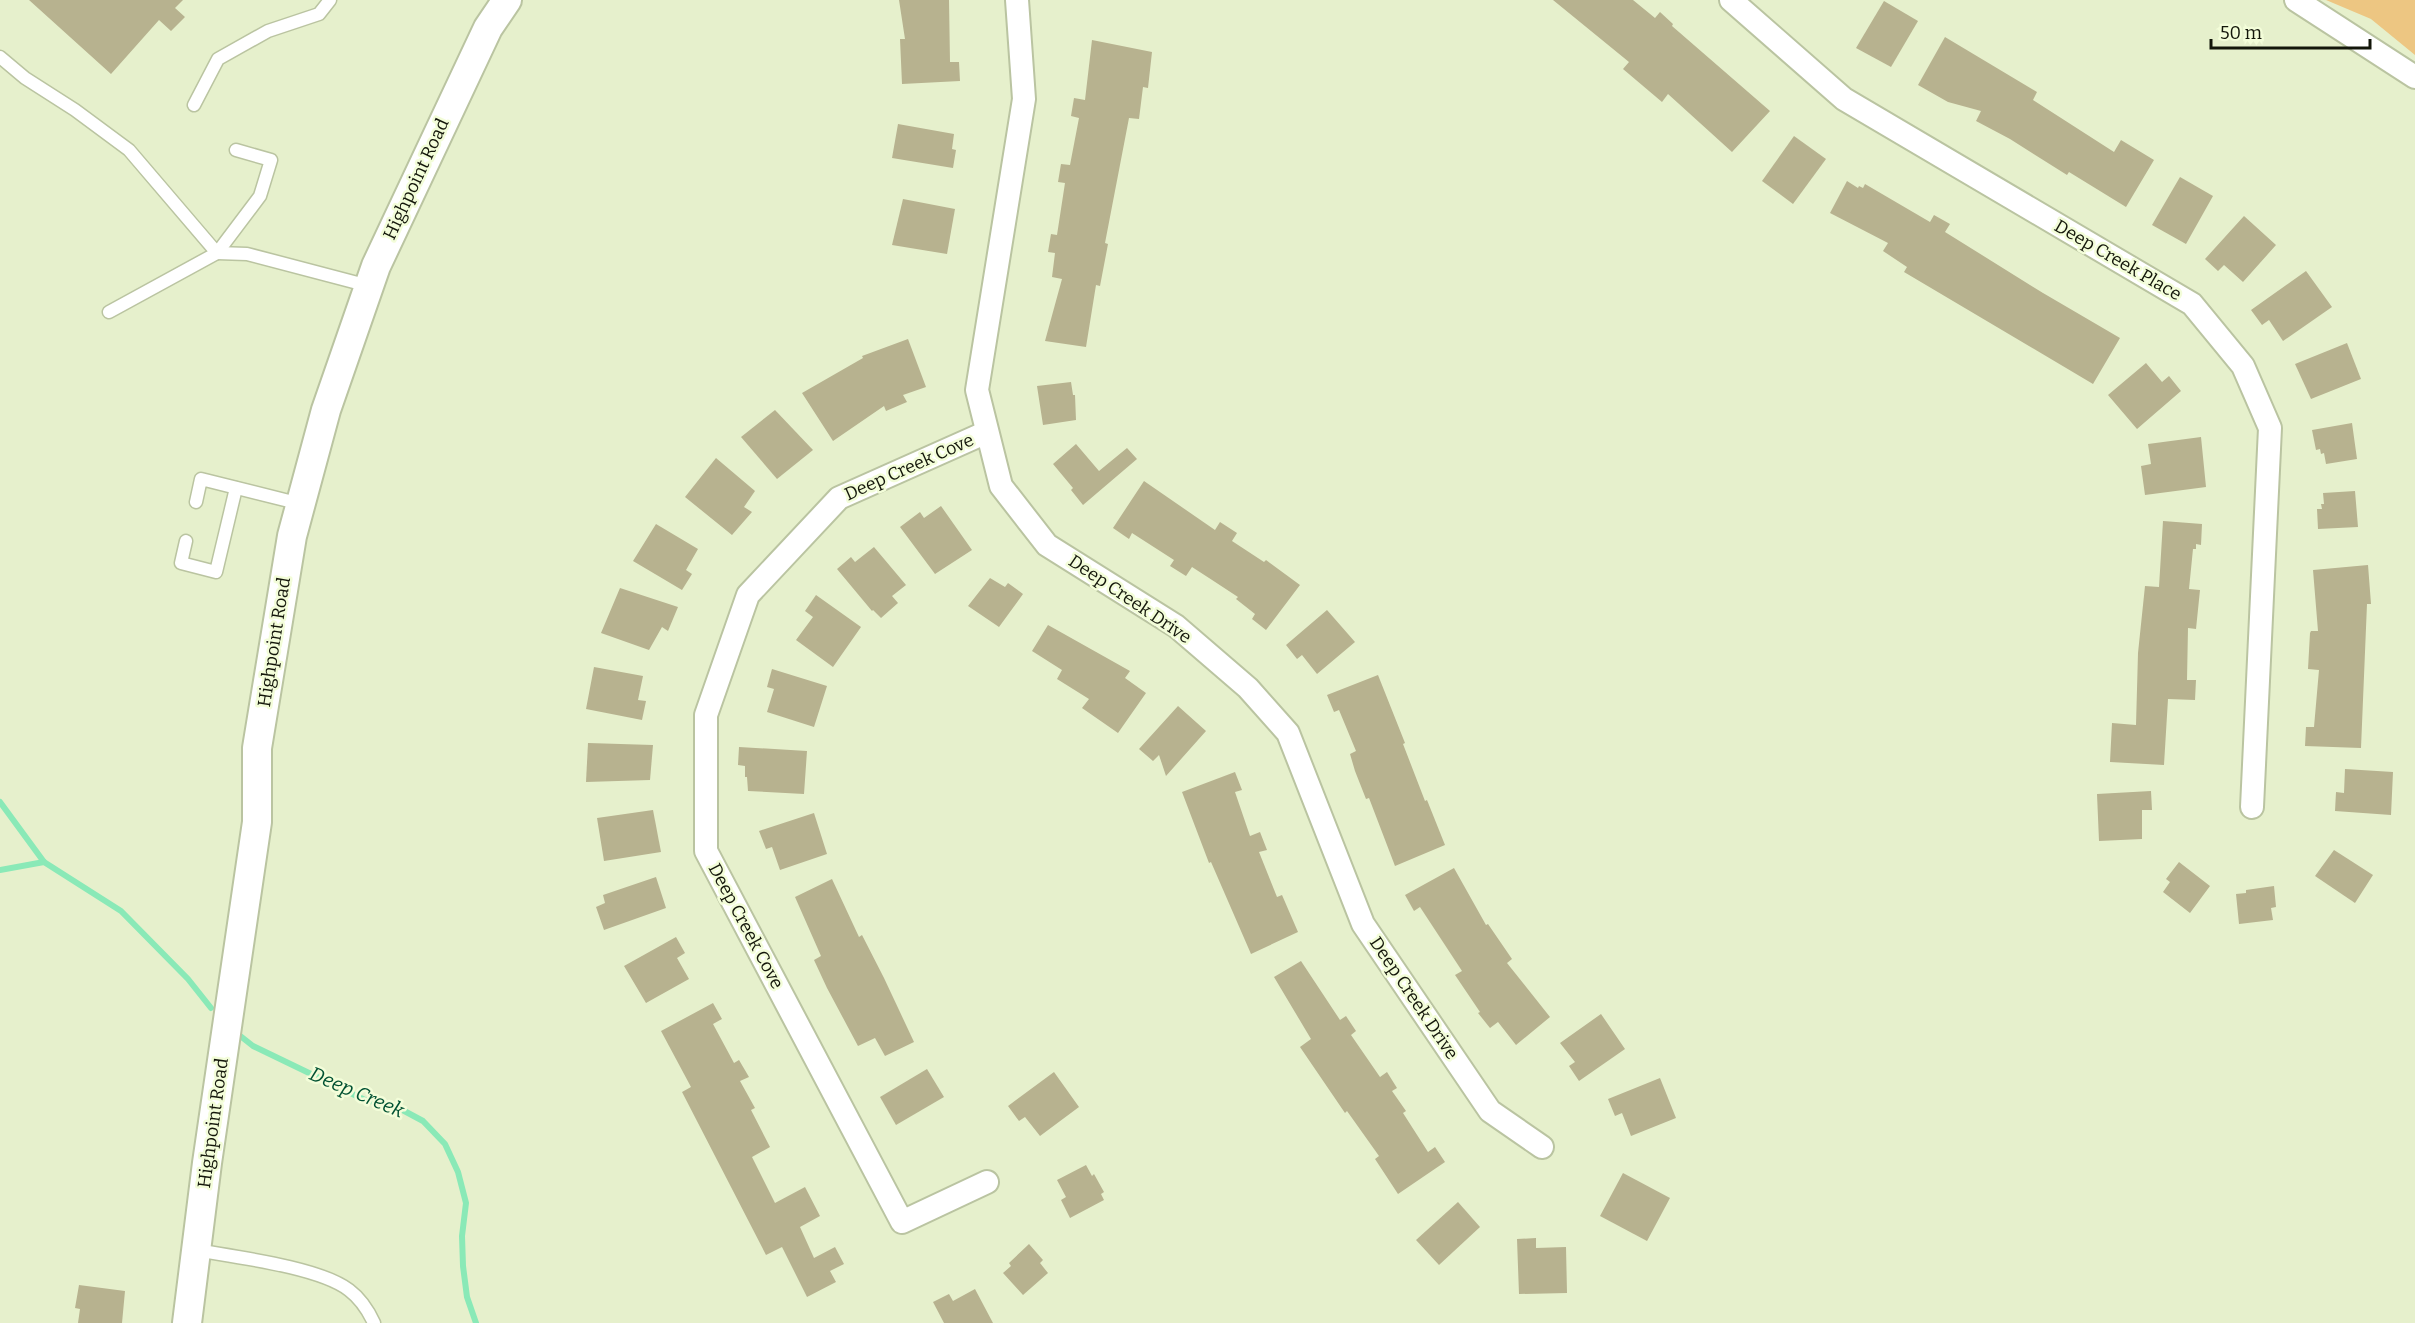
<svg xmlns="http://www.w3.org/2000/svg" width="2415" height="1323" viewBox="0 0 2415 1323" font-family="Bitter,serif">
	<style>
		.green { fill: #edc682 }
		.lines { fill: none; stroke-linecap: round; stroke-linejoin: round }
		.stream { stroke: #8ae9b7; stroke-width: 6 }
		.building { fill: #b7b28f }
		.service-casing { stroke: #bac4a1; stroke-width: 15 }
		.minor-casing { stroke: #bac4a1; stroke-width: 26 }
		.tertiary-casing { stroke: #bac4a1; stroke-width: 32 }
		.service { stroke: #fff; stroke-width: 12 }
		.minor { stroke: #fff; stroke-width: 22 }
		.tertiary { stroke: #fff; stroke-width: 28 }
		.labels { text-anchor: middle; stroke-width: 5; stroke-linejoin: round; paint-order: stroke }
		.street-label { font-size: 18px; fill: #13160a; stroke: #f3fdd9 }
		.water-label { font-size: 20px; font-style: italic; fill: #005132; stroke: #f3fdd9 }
	</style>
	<rect width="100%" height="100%" fill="#e6f0cc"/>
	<path class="green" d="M2326 0H2415V55L2371 19Z"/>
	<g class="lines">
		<g class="stream">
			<path d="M0 802 44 862 121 911 188 979 211 1008"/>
			<path d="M0 870 44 862"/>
			<path d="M234 1031 253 1046 365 1100 395 1106 423 1121 445 1144 458 1172 466 1203 462 1236 463 1266 467 1297 476 1323"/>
		</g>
	</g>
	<g class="building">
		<path d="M29 0H183L175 8 185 17 171 31 159 20 111 74Z"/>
		<path d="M899 0H949L950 62H959L960 81 902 84 900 39H905Z"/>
		<path d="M1553 0H1633L1655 18 1660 12 1673 24 1672 26 1770 111 1732 152 1668 94 1662 102 1623 69 1629 62Z"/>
		<path d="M1884 1 1918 21 1891 67 1856 48Z"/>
		<path d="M1945 37 2037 92 2033 100 2114 152 2121 140 2154 160 2126 207 2069 172 2067 175 2010 139 1976 121 1981 111 1948 102 1918 85Z"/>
		<path d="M1092 40 1152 52 1148 88 1143 87 1139 119 1129 118 1105 243 1108 244 1100 286 1096 285 1086 347 1045 341 1062 279 1052 277 1055 253 1048 252 1051 234 1057 235 1065 183 1058 182 1061 164 1070 165 1079 118 1071 116 1074 98 1085 100Z"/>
		<path d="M898 124 954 134 952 149 956 150 953 168 892 158Z"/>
		<path d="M1794 136 1826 159 1793 204 1762 181Z"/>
		<path d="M2180 177 2213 196 2186 244 2152 225Z"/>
		<path d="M1847 181 1858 188 1859 186 1863 188 1865 184 1930 222 1934 215 1950 224 1945 232 2043 293 2120 338 2093 384 1904 272 1907 267 1883 251 1888 243 1830 213Z"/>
		<path d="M903 199 955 209 947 254 892 245Z"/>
		<path d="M2244 216 2276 245 2243 282 2224 265 2218 271 2205 259Z"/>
		<path d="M2306 271 2332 307 2283 341 2269 320 2262 325 2251 310Z"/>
		<path d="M908 339 926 387 903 395 907 402 886 411 884 406 833 441 802 393 863 358 862 356Z"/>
		<path d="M2347 343 2361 379 2311 399 2295 364Z"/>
		<path d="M2146 363 2162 382 2169 376 2181 391 2137 429 2108 395Z"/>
		<path d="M1071 382 1073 395H1075L1076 420 1043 425 1037 386Z"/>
		<path d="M775 410 813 450 777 479 741 437Z"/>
		<path d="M2352 423 2357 459 2326 464 2324 453 2321 454 2320 449 2316 450 2312 430Z"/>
		<path d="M2201 437 2206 487 2145 495 2141 466 2151 464 2148 444Z"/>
		<path d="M1076 444 1099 471 1127 448 1137 459 1083 505 1071 490 1073 488 1053 464Z"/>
		<path d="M716 458 755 491 744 507 752 512 732 535 685 497Z"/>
		<path d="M1144 481 1215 530 1220 522 1237 533 1232 541 1264 562 1266 560 1300 585 1266 630 1252 619 1255 614 1236 599 1238 597 1209 578 1192 567 1186 576 1170 566 1174 560 1132 533 1129 539 1113 528Z"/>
		<path d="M2355 491 2358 527 2318 529 2317 509H2322L2321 504H2324L2323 493Z"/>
		<path d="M941 506 972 550 935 574 900 527 920 512 924 518Z"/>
		<path d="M2163 521 2202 524 2201 545 2196 544V549H2193L2189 589 2200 590 2196 629 2188 628 2187 680H2196L2195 700 2168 699 2164 765 2110 762 2112 723 2136 725 2138 653 2145 586 2159 587Z"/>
		<path d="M656 524 698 549 686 570 692 574 682 590 633 561Z"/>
		<path d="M874 547 906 585 892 596 898 603 881 618 873 610 872 611 837 569 851 557 855 562Z"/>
		<path d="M2368 565 2371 604H2367L2361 748 2305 746 2306 727H2314L2319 670 2308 669 2310 633 2311 631H2318L2313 570Z"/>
		<path d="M990 578 1005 587 1008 583 1023 594 999 627 968 606Z"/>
		<path d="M620 588 678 607 668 631 662 627 649 650 601 633Z"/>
		<path d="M816 595 861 627 833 667 796 640 813 617 805 611Z"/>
		<path d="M1327 610 1355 642 1317 674 1302 655 1297 659 1286 645Z"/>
		<path d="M1048 625 1130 671 1125 678 1146 693 1118 733 1082 708 1089 699 1057 679 1062 670 1032 651Z"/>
		<path d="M594 667 643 676 638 700 646 701 642 720 586 709Z"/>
		<path d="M772 669 827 686 814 727 767 712 774 689 767 687Z"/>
		<path d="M1378 675 1405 743 1403 744 1425 801 1427 800 1445 845 1395 866 1369 798 1366 799 1355 771 1350 754 1356 751 1339 710 1334 712 1327 695Z"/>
		<path d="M1178 706 1206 731 1166 776 1159 755 1153 761 1139 749Z"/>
		<path d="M588 743 653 745 650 780 586 782Z"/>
		<path d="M739 747 807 751 804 794 748 791 747 777H745V766L738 765Z"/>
		<path d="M2345 769 2393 772 2391 815 2335 811 2336 792 2344 793Z"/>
		<path d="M1235 772 1242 790 1235 792 1250 836 1260 832 1267 850 1259 852 1277 897 1282 895 1298 932 1251 954 1211 862 1209 863 1182 792Z"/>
		<path d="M2151 791 2152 810H2142V839L2099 841 2097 794Z"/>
		<path d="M653 810 661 852 604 861 597 818Z"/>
		<path d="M814 813 827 854 780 870 772 847 766 849 759 831Z"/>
		<path d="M2334 850 2373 875 2355 903 2315 876Z"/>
		<path d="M2179 862 2210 886 2190 913 2163 892 2170 882 2166 879Z"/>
		<path d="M1454 868 1486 925 1488 924 1512 959 1507 963 1550 1017 1516 1045 1498 1022 1490 1028 1478 1013 1480 1012 1455 975 1462 971 1420 907 1414 911 1405 895Z"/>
		<path d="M656 877 666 908 604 930 596 907 605 903 603 895Z"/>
		<path d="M832 879 859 937 862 935 884 978 914 1042 885 1056 875 1038 858 1046 827 988 814 960 821 956 795 897Z"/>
		<path d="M2274 886 2276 907 2271 908 2273 920 2239 924 2236 894 2246 893V890Z"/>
		<path d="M676 937 685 953 677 958 689 979 646 1003 624 966Z"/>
		<path d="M1301 961 1340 1020 1346 1016 1356 1031 1351 1035 1380 1077 1387 1072 1397 1088 1392 1091 1406 1111 1403 1113 1428 1152 1435 1147 1445 1162 1398 1194 1375 1159 1379 1156 1347 1111 1345 1113 1300 1047 1311 1039 1274 977Z"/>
		<path d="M713 1003 722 1019 713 1024 734 1063 739 1060 749 1077 740 1081 755 1108 751 1110 770 1147 752 1157 775 1203 805 1187 820 1216 800 1227 814 1258 835 1247 844 1264 830 1271 836 1282 807 1297 782 1247 766 1255 682 1092 691 1087 661 1031Z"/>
		<path d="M1601 1014 1625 1049 1579 1081 1569 1066 1575 1062 1560 1043Z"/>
		<path d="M927 1069 944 1097 896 1125 880 1097Z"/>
		<path d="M1054 1072 1079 1107 1040 1136 1025 1117 1019 1121 1008 1106Z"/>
		<path d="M1660 1078 1676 1118 1631 1136 1622 1113 1615 1116 1608 1099Z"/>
		<path d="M1086 1165 1092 1176 1094 1174 1104 1192 1101 1194 1104 1200 1070 1218 1061 1200 1066 1197 1057 1180Z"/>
		<path d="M1623 1173 1670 1198 1647 1241 1600 1216Z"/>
		<path d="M1458 1202 1480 1227 1439 1265 1416 1240Z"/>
		<path d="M1536 1238V1248L1566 1247 1567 1293 1519 1294 1517 1239Z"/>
		<path d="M1029 1244 1043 1260 1040 1263 1048 1273 1023 1295 1003 1273 1011 1266 1009 1263Z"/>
		<path d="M79 1285 125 1291 122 1323H78L80 1309 75 1308Z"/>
		<path d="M975 1289 993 1323H944L933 1302 949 1294 953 1301Z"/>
	</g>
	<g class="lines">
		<defs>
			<g id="service">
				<path d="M0 57 25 78 75 110 129 150 217 253 109 312"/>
				<path d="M194 105 218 59 268 31 319 14 330 0"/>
				<path d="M217 253 247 254 369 286"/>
				<path d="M217 253 260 196 271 160 236 150"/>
				<path d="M196 502 201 479 301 504"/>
				<path d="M186 541 181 563 216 572 236 488"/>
				<path d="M196 1250C235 1257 319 1267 349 1290 361 1299 368 1310 374 1323"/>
			</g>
			<g id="minor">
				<path d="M1017 0 1024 99 977 390 1001 486 1047 545 1176 626 1248 688 1288 733 1363 924 1490 1111 1542 1147"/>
				<path d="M1731 0 1844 99 2192 304 2243 366 2270 428 2252 807"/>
				<path d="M2296 0 2415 77"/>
				<path d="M987 1182 902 1222 706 851V715L748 595 839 498 987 432"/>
			</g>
			<path id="tertiary" d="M187 1323 207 1163 257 822V748L292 536 326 410 376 266 488 28 507 0"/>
		</defs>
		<use href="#service" class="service-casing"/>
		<use href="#minor" class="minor-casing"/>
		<use href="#tertiary" class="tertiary-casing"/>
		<use href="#service" class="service"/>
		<use href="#minor" class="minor"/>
		<use href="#tertiary" class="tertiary"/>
	</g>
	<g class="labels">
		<g class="street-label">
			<text transform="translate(416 179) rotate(-65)" y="6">Highpoint Road</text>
			<text transform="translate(2118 260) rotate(30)" y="6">Deep Creek Place</text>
			<text transform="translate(909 467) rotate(-24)" y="6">Deep Creek Cove</text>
			<text transform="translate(1130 599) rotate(34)" y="6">Deep Creek Drive</text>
			<text transform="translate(274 642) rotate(-81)" y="6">Highpoint Road</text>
			<text transform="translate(746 926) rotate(62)" y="6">Deep Creek Cove</text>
			<text transform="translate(1414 998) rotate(56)" y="6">Deep Creek Drive</text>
			<text transform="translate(213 1123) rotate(-82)" y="6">Highpoint Road</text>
		</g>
		<g class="water-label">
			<text transform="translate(357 1092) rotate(23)" y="7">Deep Creek</text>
		</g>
	</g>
	<path d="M2211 39v9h159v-9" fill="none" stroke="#13160a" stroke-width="3"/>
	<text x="2220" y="39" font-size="18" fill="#13160a" stroke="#f3fdd9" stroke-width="4.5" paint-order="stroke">50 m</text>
</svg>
